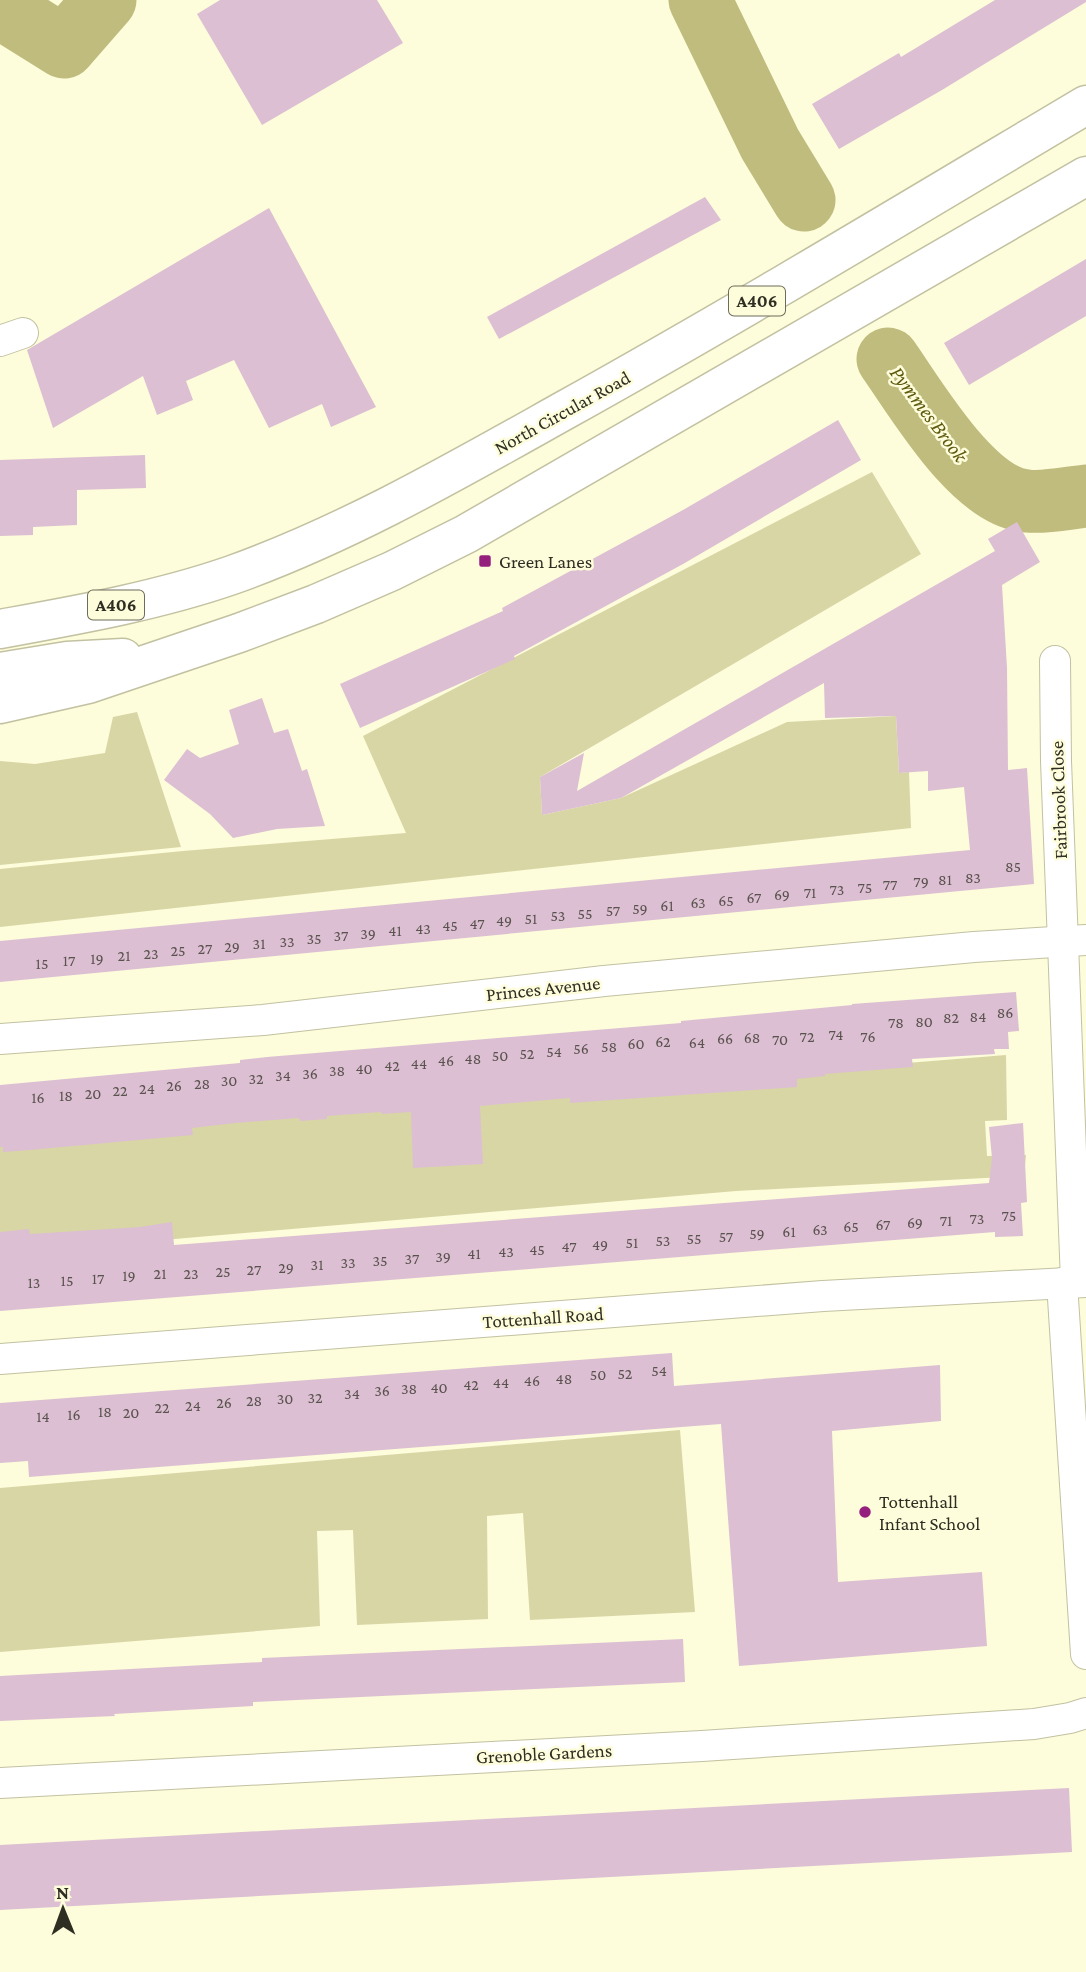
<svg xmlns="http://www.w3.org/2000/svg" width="1086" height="1972" viewBox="0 0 1086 1972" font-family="'Crimson Pro',serif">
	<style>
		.green { fill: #d8d6a5 }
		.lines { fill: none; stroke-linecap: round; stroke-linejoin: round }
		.river { stroke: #bfbc7e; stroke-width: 63 }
		.building { fill: #dcbfd2 }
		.minor-casing { stroke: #c2c1a1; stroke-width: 32 }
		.trunk-casing { stroke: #c2c1a1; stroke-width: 41 }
		.minor { stroke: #fff; stroke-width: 30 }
		.trunk { stroke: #fff; stroke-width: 38 }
		.poi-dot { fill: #941f7c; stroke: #fdfcdb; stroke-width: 2.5 }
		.labels { text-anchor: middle; stroke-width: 5; stroke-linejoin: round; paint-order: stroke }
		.number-label { font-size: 16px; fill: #5a524e }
		.shield { fill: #fdfcdb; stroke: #6d6c5a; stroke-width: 2 }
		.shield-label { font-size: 18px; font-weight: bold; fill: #2f2e22 }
		.street-label { font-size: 19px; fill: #2f2e22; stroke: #fdfcdb }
		.poi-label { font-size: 19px; fill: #2f2e22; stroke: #fdfcdb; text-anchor: start }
		.water-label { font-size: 21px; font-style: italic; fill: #5d580e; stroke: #fdfcdb }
	</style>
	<rect width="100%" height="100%" fill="#fdfcdb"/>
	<g class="green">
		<path d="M872 472 921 554 540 777 542 815 621 798 787 722 896 716 899 773 909 772 911 828 0 927V869L183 851 406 833 363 736Z"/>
		<path d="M137 712 181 847 0 865V761L35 764 105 753 113 717Z"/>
		<path d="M1006 1055 1007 1120 985 1121 987 1156 1026 1155 1024 1176 736 1191 0 1254V1140L34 1134Z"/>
		<path d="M680 1430 695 1612 530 1620 523 1513 487 1516 488 1619 357 1625 353 1530 317 1531 320 1626 0 1652V1488Z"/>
	</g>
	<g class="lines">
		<g class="river">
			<path d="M700 0 770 144 804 200"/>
			<path d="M0 7 64 47 105 0"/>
			<path d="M888 359C917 400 973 497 1027 501 1046 503 1067 498 1086 496"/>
		</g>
	</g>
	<g class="building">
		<path d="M220 0H377L403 43 262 125 197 14Z"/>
		<path d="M995 0H1086V2L942 90 839 149 812 104 899 53 901 57Z"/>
		<path d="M705 197 721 220 499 339 487 317Z"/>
		<path d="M269 208 376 407 331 427 322 404 269 428 234 360 186 381 193 400 157 415 143 376 53 428 27 350Z"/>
		<path d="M1086 259V316L969 385 944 343Z"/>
		<path d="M838 420 861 460 683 564 514 656 515 659 360 728 340 684 503 611 502 608 683 510Z"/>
		<path d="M145 455 146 488 77 490V525L33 527V535L0 536V460Z"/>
		<path d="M1017 522 1040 562 1002 585 1007 668 1008 770 1027 768 1034 884 0 982V941L970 850 964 787 928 791V771L899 773 896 716 825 718 824 683 621 798 542 815 540 777 584 753 577 791 995 551 988 539Z"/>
		<path d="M262 698 274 733 288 729 302 771 307 769 325 826 277 829 233 838 210 814 164 780 187 749 200 758 239 744 229 710Z"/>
		<path d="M1016 992 1019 1031 1008 1032 1009 1049H994L995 1054 912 1059 913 1067 825 1074V1076L797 1079V1087L570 1103V1098L480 1106 483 1164 413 1168 411 1112 382 1114 381 1112 327 1116V1119L300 1121 299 1118 235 1123 192 1128 193 1135 30 1150 3 1152V1147H0V1085L240 1063V1060L267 1057 681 1023V1021L852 1005V1004Z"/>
		<path d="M1023 1123 1027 1202 1021 1203 1023 1236 995 1237V1232L0 1311V1232L29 1229 30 1234 140 1227 172 1222 174 1245 989 1183 992 1158 989 1127Z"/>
		<path d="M672 1353 674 1386 940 1365 941 1421 832 1431 838 1582 982 1572 987 1646 739 1666 721 1424 29 1477 28 1461 0 1463V1403Z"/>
		<path d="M683 1639 685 1682 253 1702V1706L114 1714 115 1716 0 1721V1676L262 1662V1658Z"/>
		<path d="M1069 1788 1072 1852 0 1910V1845Z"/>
	</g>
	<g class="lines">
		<defs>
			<g id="minor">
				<path d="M0 341 23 333"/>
				<path d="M1055 661 1056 761 1076 1282"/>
				<path d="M0 1039 263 1020 604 981 974 947 1086 940"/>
				<path d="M1062 1283 1086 1654"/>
				<path d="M0 1359 823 1296 1086 1282"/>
				<path d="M0 1783 702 1746 1034 1724 1070 1718 1086 1713"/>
			</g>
			<g id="trunk">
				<path d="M0 629C77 615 157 601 232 575 349 533 456 471 565 410 741 312 913 208 1086 105"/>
				<path d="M0 672 67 661 123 658"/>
				<path d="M0 704 88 684 239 633 316 604 392 571 466 534 1086 176"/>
			</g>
		</defs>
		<use href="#minor" class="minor-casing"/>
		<use href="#trunk" class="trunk-casing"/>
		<use href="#minor" class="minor"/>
		<use href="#trunk" class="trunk"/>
	</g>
	<g class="poi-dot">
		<rect x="478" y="554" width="14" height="14" rx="3.5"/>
		<circle cx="865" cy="1512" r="7"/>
	</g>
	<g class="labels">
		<g class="number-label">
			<text x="1013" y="872">85</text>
			<text x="973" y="883">83</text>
			<text x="945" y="885">81</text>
			<text x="921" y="887">79</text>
			<text x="890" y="890">77</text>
			<text x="865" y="893">75</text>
			<text x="837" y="895">73</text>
			<text x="810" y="898">71</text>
			<text x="782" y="900">69</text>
			<text x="754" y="903">67</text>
			<text x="726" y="906">65</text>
			<text x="698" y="908">63</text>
			<text x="667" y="911">61</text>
			<text x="640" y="914">59</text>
			<text x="613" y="916">57</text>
			<text x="585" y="919">55</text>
			<text x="558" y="921">53</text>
			<text x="531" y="924">51</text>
			<text x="504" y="926">49</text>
			<text x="477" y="929">47</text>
			<text x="450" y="931">45</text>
			<text x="423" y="934">43</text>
			<text x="395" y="936">41</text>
			<text x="368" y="939">39</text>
			<text x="341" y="941">37</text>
			<text x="314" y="944">35</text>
			<text x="287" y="947">33</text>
			<text x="259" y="949">31</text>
			<text x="232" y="952">29</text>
			<text x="205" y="954">27</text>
			<text x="178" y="956">25</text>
			<text x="151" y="959">23</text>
			<text x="124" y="961">21</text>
			<text x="97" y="964">19</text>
			<text x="69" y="966">17</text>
			<text x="42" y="969">15</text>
			<text x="1005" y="1018">86</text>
			<text x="978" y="1022">84</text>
			<text x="951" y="1023">82</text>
			<text x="924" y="1027">80</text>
			<text x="896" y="1028">78</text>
			<text x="836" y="1040">74</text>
			<text x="807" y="1042">72</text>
			<text x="868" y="1042">76</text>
			<text x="752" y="1043">68</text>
			<text x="725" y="1044">66</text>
			<text x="780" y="1045">70</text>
			<text x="663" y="1047">62</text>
			<text x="697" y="1048">64</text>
			<text x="636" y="1049">60</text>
			<text x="609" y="1052">58</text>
			<text x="581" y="1054">56</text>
			<text x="554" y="1057">54</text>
			<text x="527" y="1059">52</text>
			<text x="500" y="1061">50</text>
			<text x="473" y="1064">48</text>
			<text x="446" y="1066">46</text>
			<text x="419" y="1069">44</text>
			<text x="392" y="1071">42</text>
			<text x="364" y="1074">40</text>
			<text x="337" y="1076">38</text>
			<text x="310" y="1079">36</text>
			<text x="283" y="1081">34</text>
			<text x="256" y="1084">32</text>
			<text x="229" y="1086">30</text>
			<text x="202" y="1089">28</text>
			<text x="174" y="1091">26</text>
			<text x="147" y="1094">24</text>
			<text x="120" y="1096">22</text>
			<text x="93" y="1099">20</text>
			<text x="66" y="1101">18</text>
			<text x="38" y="1103">16</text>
			<text x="1009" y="1221">75</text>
			<text x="977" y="1224">73</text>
			<text x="946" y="1226">71</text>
			<text x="915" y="1228">69</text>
			<text x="883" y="1230">67</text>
			<text x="851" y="1232">65</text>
			<text x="820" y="1235">63</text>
			<text x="789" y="1237">61</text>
			<text x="757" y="1239">59</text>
			<text x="726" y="1242">57</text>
			<text x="694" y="1244">55</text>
			<text x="663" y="1246">53</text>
			<text x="632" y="1248">51</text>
			<text x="600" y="1250">49</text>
			<text x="569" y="1252">47</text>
			<text x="537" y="1255">45</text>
			<text x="506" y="1257">43</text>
			<text x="474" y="1259">41</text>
			<text x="443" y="1262">39</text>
			<text x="412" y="1264">37</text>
			<text x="380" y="1266">35</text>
			<text x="348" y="1268">33</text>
			<text x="317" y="1270">31</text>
			<text x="286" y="1273">29</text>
			<text x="254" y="1275">27</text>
			<text x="223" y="1277">25</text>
			<text x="160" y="1279">21</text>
			<text x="191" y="1279">23</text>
			<text x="129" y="1281">19</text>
			<text x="98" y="1284">17</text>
			<text x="67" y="1286">15</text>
			<text x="34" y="1288">13</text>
			<text x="659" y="1376">54</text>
			<text x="625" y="1379">52</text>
			<text x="598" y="1380">50</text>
			<text x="564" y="1384">48</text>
			<text x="532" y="1386">46</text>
			<text x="501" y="1388">44</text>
			<text x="471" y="1390">42</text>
			<text x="439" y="1393">40</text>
			<text x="409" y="1394">38</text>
			<text x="382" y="1396">36</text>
			<text x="352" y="1399">34</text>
			<text x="315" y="1403">32</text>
			<text x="285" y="1404">30</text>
			<text x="254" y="1406">28</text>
			<text x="224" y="1408">26</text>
			<text x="193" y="1411">24</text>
			<text x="162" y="1413">22</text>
			<text x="105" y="1417">18</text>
			<text x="131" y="1418">20</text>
			<text x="74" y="1420">16</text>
			<text x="43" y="1422">14</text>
		</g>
		<g class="shield">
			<rect x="729" y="286.5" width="56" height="29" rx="5"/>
			<rect x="88" y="590.5" width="56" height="29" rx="5"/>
		</g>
		<g class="shield-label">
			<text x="757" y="307">A406</text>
			<text x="116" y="611">A406</text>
		</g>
		<g class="street-label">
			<text transform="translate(562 412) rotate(-29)" y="7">North Circular Road</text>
			<text transform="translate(1058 800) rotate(-92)" y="7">Fairbrook Close</text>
			<text transform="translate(543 988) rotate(-6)" y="7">Princes Avenue</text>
			<text transform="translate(543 1317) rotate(-4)" y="7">Tottenhall Road</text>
			<text transform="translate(544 1753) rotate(-3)" y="7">Grenoble Gardens</text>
		</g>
		<g class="poi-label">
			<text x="499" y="568">Green Lanes</text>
			<text x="879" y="1508">Tottenhall<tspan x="879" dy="22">Infant School</tspan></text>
		</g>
		<g class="water-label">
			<text transform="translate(929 414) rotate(53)" y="7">Pymmes Brook</text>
		</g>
	</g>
	<g transform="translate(63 1909) rotate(359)" stroke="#fdfcdb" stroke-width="5" paint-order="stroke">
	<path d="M0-5L12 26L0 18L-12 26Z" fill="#2f2e22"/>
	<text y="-10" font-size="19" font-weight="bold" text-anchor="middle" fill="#2f2e22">N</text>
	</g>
</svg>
